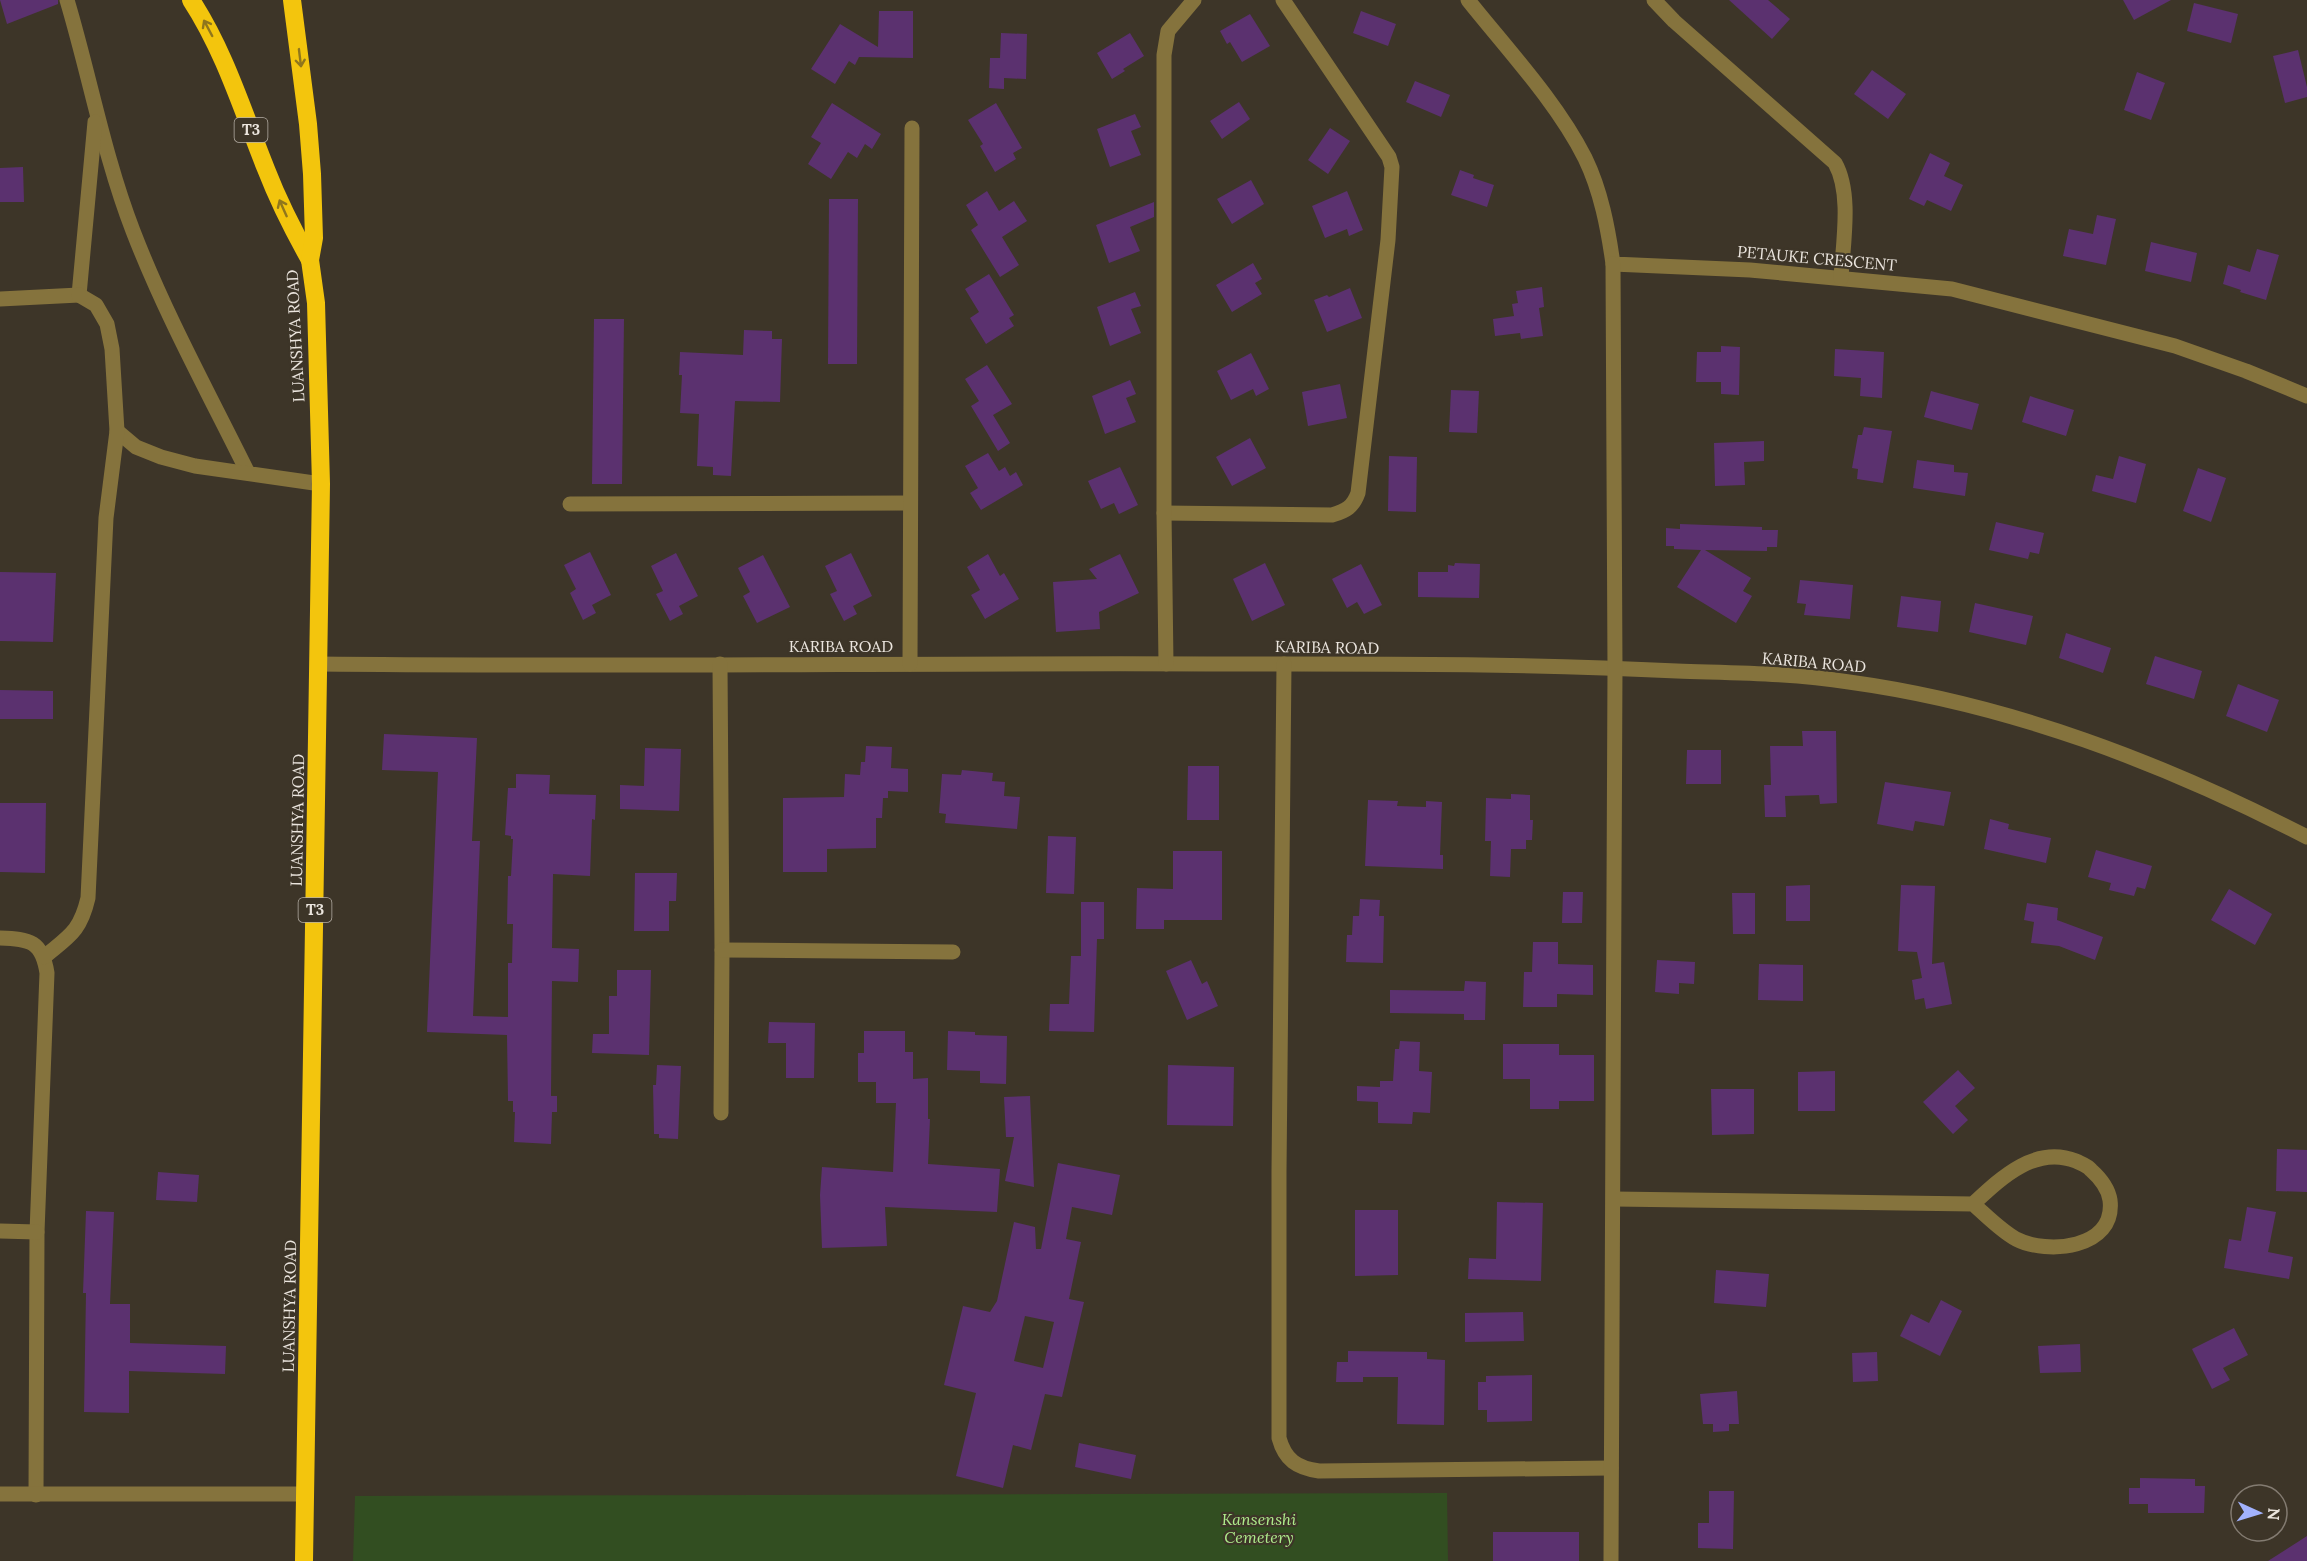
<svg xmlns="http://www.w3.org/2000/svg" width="2307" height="1561" viewBox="0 0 2307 1561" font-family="Lora,serif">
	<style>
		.green { fill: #324e21 }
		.building { fill: #5b316f; fill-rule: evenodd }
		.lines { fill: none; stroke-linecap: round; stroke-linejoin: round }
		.minor { stroke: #85733d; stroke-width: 15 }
		.highway { stroke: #f3c50d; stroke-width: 18 }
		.oneway { stroke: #8f761c }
		.labels { text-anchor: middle; stroke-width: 4.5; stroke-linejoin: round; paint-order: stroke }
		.shield { fill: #3d3528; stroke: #b7b0a7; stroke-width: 1.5 }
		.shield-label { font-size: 15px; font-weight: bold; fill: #ebe5de }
		.street-label { font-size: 16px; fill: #ebe5de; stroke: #3d3528 }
		.park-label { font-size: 16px; font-style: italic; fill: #aeeb8b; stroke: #3d3528 }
	</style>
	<rect width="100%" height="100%" fill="#3d3528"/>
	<path class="green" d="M1447 1493 1448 1561H353L355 1496Z"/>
	<g class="building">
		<path d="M0 0H58V4L7 24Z"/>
		<path d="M1729 0H1768L1790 19 1772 39Z"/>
		<path d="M2123 0H2171L2134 20Z"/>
		<path d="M2194 3 2238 14 2231 43 2187 31Z"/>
		<path d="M879 11H913V58L859 57 855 65 849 61 835 84 811 69 840 24 878 47Z"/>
		<path d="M1361 11 1396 24 1388 46 1353 33Z"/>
		<path d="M1250 14 1270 46 1242 62 1230 42 1227 44 1220 31Z"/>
		<path d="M1001 33 1027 34 1026 79 1004 78V89L989 88 990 58H1000Z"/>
		<path d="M1130 33 1144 56 1123 69 1125 71 1112 79 1097 53Z"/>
		<path d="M2298 50 2307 87V97L2285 103 2273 56Z"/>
		<path d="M1872 70 1906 94 1888 119 1854 94Z"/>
		<path d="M2137 72 2165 83 2151 120 2124 110Z"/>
		<path d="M1415 81 1450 95 1441 117 1406 102Z"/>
		<path d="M1239 102 1250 119 1222 139 1210 121Z"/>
		<path d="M832 103 881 134 872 149 865 144 857 158 848 152 831 179 808 164 821 143 811 137Z"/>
		<path d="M996 103 1022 148 1013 153 1016 159 995 172 980 146 983 144 968 120Z"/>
		<path d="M1135 114 1141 127 1131 131 1141 155 1110 167 1097 129Z"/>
		<path d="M1330 128 1350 141 1328 174 1308 160Z"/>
		<path d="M1930 153 1950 163 1944 176 1963 185 1951 211 1927 200 1924 206 1909 199Z"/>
		<path d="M23 167 24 202H0V168Z"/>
		<path d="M1460 170 1474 175 1473 178 1494 185 1487 207 1451 195Z"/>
		<path d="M1251 180 1264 204 1232 224 1217 199Z"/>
		<path d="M987 191 999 211 1014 201 1027 221 1002 237 1019 265 1000 277 971 230 978 225 966 205Z"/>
		<path d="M1347 191 1363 230 1349 236 1347 229 1325 238 1312 206Z"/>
		<path d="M829 199H858L857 364H828Z"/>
		<path d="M1154 202V217L1130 227 1140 251 1109 263 1096 225Z"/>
		<path d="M2097 215 2116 219 2106 265 2063 256 2069 229 2093 234Z"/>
		<path d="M2151 242 2197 253 2191 282 2145 271Z"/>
		<path d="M2257 249 2279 255 2266 300 2240 292 2241 290 2223 284 2228 265 2250 272Z"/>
		<path d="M1253 263 1262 279 1255 283 1262 294 1232 312 1216 285Z"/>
		<path d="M989 274 1014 315 1009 318 1014 326 986 344 970 318 979 312 965 289Z"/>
		<path d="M1542 287 1544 307 1539 308 1543 336 1521 339 1520 333 1495 336 1493 319 1514 316 1512 304 1518 303 1516 291Z"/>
		<path d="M1350 288 1362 318 1327 332 1314 300 1327 295 1329 297Z"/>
		<path d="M1135 292 1141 306 1131 309 1141 333 1110 346 1097 307Z"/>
		<path d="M594 319H624L622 484H592Z"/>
		<path d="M744 330 772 331V339H782L780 402 735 401 731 476 713 475V467L697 466 699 414 680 413 682 375H679L680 352 743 355Z"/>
		<path d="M1721 346 1740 347 1739 395 1721 394V382H1696L1697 352H1721Z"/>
		<path d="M1835 349 1884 352 1882 398 1860 396 1861 378 1834 376Z"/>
		<path d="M1251 353 1269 389 1256 396 1253 389 1231 400 1217 371Z"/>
		<path d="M987 365 1012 404 993 415 1010 443 998 451 971 406 979 401 965 379Z"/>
		<path d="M1130 380 1136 394 1126 398 1136 422 1105 434 1092 396Z"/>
		<path d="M1340 384 1347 418 1308 426 1302 392Z"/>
		<path d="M1451 390 1479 391 1477 433 1449 432Z"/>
		<path d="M1931 391 1979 404 1972 430 1924 417Z"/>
		<path d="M2030 396 2074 410 2066 436 2022 422Z"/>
		<path d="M1864 427 1892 431 1883 483 1857 479 1858 469 1852 468 1858 435H1862Z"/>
		<path d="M1250 438 1266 468 1232 486 1216 457Z"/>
		<path d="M1764 441V461L1744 462 1745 485 1715 486 1714 443Z"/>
		<path d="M988 453 999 471 1005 467 1010 476 1016 472 1023 485 981 510 970 493 978 488 965 466Z"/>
		<path d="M1389 456 1417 457 1416 512 1388 511Z"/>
		<path d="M2119 456 2146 464 2136 503 2092 491 2096 475 2113 479Z"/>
		<path d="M1917 460 1954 465V472L1968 473 1965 496 1913 488Z"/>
		<path d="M1120 467 1138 505 1119 514 1114 503 1101 509 1088 481Z"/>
		<path d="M2198 468 2226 478 2211 522 2183 511Z"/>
		<path d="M1996 522 2044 533 2039 554 2030 552 2028 559 1989 550Z"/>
		<path d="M1680 524 1762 527V530H1778L1777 547H1767V551L1705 550 1751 578 1743 591 1752 596 1736 623 1677 587 1701 550 1674 549V546H1666V528L1680 529Z"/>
		<path d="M590 552 611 595 592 605 596 613 583 620 570 593 576 589 564 565Z"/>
		<path d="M676 553 698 596 679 606 683 614 670 621 656 594 663 591 651 566Z"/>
		<path d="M851 553 872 596 853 606 857 614 844 621 830 594 837 591 825 566Z"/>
		<path d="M988 554 1000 576 1004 573 1019 599 985 619 971 595 980 590 967 567Z"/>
		<path d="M1120 554 1139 593 1099 612 1100 629 1056 632 1053 582 1097 579 1089 569Z"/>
		<path d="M763 555 790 607 757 623 743 596 750 592 738 568Z"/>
		<path d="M1265 563 1285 605 1252 621 1233 579Z"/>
		<path d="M1455 563 1480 564 1479 598 1418 597V572H1448V565L1454 566Z"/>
		<path d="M1361 564 1382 605 1364 614 1357 602 1347 608 1332 579Z"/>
		<path d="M0 572 56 573 53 642 0 641Z"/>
		<path d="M1800 580 1853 585 1850 619 1804 615 1806 604 1797 603Z"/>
		<path d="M1901 596 1941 601 1938 632 1897 627Z"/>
		<path d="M1975 603 2033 616 2026 645 1969 632Z"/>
		<path d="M2066 633 2111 648 2103 673 2059 658Z"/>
		<path d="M2155 656 2202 671 2194 699 2146 684Z"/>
		<path d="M2238 684 2279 700 2267 732 2226 716Z"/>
		<path d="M0 690 53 691V719H0Z"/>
		<path d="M1802 731H1836L1837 803 1820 804 1819 795 1785 796 1786 817H1765L1764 785H1771L1770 746H1803Z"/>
		<path d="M384 734 477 738 472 841H480L473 1016 508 1017V963H512L513 924H507L508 876H511L513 839H511V836L505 835 508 788H516V774L550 775 549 794 596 795 595 820 592 819 590 876 553 874 552 948 579 949 578 982 552 981 551 1096H557V1112H552L551 1144 514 1142 515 1112H513V1101H508L507 1035 427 1032 438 772 382 770Z"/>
		<path d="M866 746 892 747 891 768 908 769V792L888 791V798H883L882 818H876V848L827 849V872H783V798L844 797 845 774 860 775 861 762H865Z"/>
		<path d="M645 748 681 749 679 811 620 809V785L644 786Z"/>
		<path d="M1687 750H1721V784H1686Z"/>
		<path d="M1188 766H1219V820H1187Z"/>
		<path d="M962 770 993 773 992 781 1005 782 1004 796 1020 797 1017 829 945 823 946 814 939 813 942 774 961 775Z"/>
		<path d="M1885 782 1951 792 1944 826 1915 821 1913 831 1877 824Z"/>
		<path d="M1511 794 1530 795V820H1533L1532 840H1526V849H1511L1510 877 1490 876 1491 841H1485L1486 798 1511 799Z"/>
		<path d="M1368 800 1398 801 1397 806 1426 807V801L1442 802 1440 855H1443V869L1365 866Z"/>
		<path d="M0 803H46L45 873 0 872Z"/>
		<path d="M1990 819 2009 824 2008 829 2051 838 2046 863 1984 849Z"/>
		<path d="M1048 836 1076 837 1074 894 1046 893Z"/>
		<path d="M2096 850 2152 866 2145 889 2137 887 2134 896 2109 890 2111 883 2088 877Z"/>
		<path d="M1173 851H1222V920H1164V929H1136L1137 888 1173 889Z"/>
		<path d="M635 873H677L676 901H669V931H634Z"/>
		<path d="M1810 885V921H1786V886Z"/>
		<path d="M1901 885 1935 886 1932 964 1944 962 1952 1004 1926 1009 1924 998 1915 1000 1912 980 1922 978 1917 952 1898 951Z"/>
		<path d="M2229 889 2272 914 2255 945 2211 920Z"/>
		<path d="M1563 892H1583L1582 923H1562Z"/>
		<path d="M1732 893H1755V934H1733Z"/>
		<path d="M1360 899 1380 900 1379 916H1384L1383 963 1346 962 1347 935H1352L1353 916H1359Z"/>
		<path d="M1081 902H1104V939H1097L1094 1032 1049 1031 1050 1004H1069L1071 956H1081Z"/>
		<path d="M2027 903 2058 908 2057 920 2103 937 2095 960 2059 946 2031 943 2034 922 2024 920Z"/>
		<path d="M1533 942H1558V964L1593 965V995L1557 994V1007H1523L1524 972H1532Z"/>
		<path d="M1191 960 1202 984 1207 981 1218 1006 1187 1020 1166 971Z"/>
		<path d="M1657 960 1695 962 1694 984 1679 983V994L1655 992Z"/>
		<path d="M1759 964 1803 965V1001L1758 1000Z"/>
		<path d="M617 970H651L649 1055 592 1053 593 1034H609V996H617Z"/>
		<path d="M1465 981 1486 982 1485 1020H1464V1014L1390 1013V990L1464 991Z"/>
		<path d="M769 1022 815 1023 814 1078H786V1043H768Z"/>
		<path d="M864 1031H905V1052H913V1079L928 1078V1119H930L928 1164 1000 1169 997 1212 885 1207 887 1246 822 1248 820 1195 822 1167 893 1172 896 1103H876V1082H858V1053H864Z"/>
		<path d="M948 1031 975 1032V1035L1007 1036 1006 1084 980 1083V1071L947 1070Z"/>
		<path d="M1400 1041 1420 1042 1419 1071 1432 1072 1430 1113 1413 1112 1412 1124 1378 1123V1102L1357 1101V1086L1380 1087V1081H1393L1395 1049H1399Z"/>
		<path d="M1503 1044H1559V1055H1594V1101H1559V1109H1530V1079H1503Z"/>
		<path d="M657 1065 681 1066 678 1139 659 1138V1134H654L653 1085H656Z"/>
		<path d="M1168 1065 1234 1067 1233 1126 1167 1125Z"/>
		<path d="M1958 1070 1975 1088 1955 1106 1968 1120 1953 1134 1923 1102Z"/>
		<path d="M1835 1071V1111H1798V1072Z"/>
		<path d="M1711 1089H1754V1134L1712 1135Z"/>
		<path d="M1030 1096 1034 1187 1005 1181 1014 1137H1006L1004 1097Z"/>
		<path d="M2277 1149 2307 1150V1192L2276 1191Z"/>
		<path d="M1058 1163 1120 1175 1112 1215 1072 1207 1066 1239 1081 1242 1069 1299 1084 1302 1062 1397 1045 1394 1031 1450 1013 1445 1003 1488 956 1476 976 1393 944 1385 963 1306 990 1312 997 1301 1014 1222 1035 1227 1036 1249H1041ZM1025 1316 1054 1322 1043 1368 1014 1361Z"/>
		<path d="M158 1172 199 1175 197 1202 156 1200Z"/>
		<path d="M1497 1202 1543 1203 1541 1281 1468 1279 1469 1258 1496 1259Z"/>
		<path d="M2247 1207 2276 1212 2268 1252 2293 1257 2289 1279 2224 1268 2229 1239 2241 1241Z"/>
		<path d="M1355 1210H1398V1275L1355 1276Z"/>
		<path d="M86 1211 114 1212 110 1304H130V1343L226 1346 225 1374 129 1371V1413L84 1412 86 1293H83Z"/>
		<path d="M1716 1270 1769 1274 1766 1307 1714 1303Z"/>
		<path d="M1941 1300 1962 1311 1940 1356 1900 1336 1911 1314 1929 1323Z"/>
		<path d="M1523 1312 1524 1341 1465 1342V1313Z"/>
		<path d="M2234 1328 2248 1355 2223 1368 2230 1380 2212 1389 2192 1349Z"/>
		<path d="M2080 1344 2081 1372 2040 1373 2038 1346Z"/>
		<path d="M1348 1351 1427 1352V1359L1445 1360 1444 1425 1397 1424 1398 1377H1363V1382H1336L1337 1362H1348Z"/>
		<path d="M1877 1352 1878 1381 1853 1382 1852 1353Z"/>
		<path d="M1532 1375V1421L1487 1422V1410H1478V1382H1486V1376Z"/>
		<path d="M1737 1391 1739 1424H1729V1431L1713 1432V1424H1703L1700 1394Z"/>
		<path d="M1079 1443 1136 1455 1131 1479 1075 1467Z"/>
		<path d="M2140 1478 2195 1479V1486H2205L2204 1513H2148V1504H2129V1488H2140Z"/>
		<path d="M1709 1491H1734L1733 1549 1698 1548V1523H1709Z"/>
		<rect x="1493" y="1532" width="86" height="29"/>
		<path d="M2307 1536V1561H2268Z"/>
	</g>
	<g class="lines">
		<g class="minor">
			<path d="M67 0C90 77 104 156 133 231 165 314 209 394 248 473"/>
			<path d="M1468 0C1507 49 1556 101 1585 158 1601 191 1608 228 1613 264L1750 270 1952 289 2175 346 2246 371 2307 396"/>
			<path d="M1654 0 1674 21 1835 163C1852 193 1843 243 1841 278"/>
			<path d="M79 295 95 122"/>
			<path d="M0 299 79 295"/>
			<path d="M117 431 136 447 161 457 195 466 321 484"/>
			<path d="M570 504 910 503"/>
			<path d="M1164 513 1332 515C1346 511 1353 507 1358 493L1388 240 1392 167 1389 157 1283 0"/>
			<path d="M319 664C616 667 913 663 1211 664 1366 664 1522 663 1677 671 1734 673 1792 673 1849 682 2010 704 2163 763 2307 837"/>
			<path d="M720 664 722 950 721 1113"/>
			<path d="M910 664 912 128"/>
			<path d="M1166 664 1164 513V55L1168 31 1194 0"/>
			<path d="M1284 664 1279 1171V1438C1285 1460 1297 1468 1319 1471L1611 1468"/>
			<path d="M0 938C30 939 42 941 47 973L37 1232 36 1495"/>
			<path d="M722 950 953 952"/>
			<path d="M44 957C69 936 80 932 88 898L106 518 117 431 112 349 107 324 96 305 79 295"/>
			<path d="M1614 1199 1973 1204C1987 1216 2000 1230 2016 1239 2047 1255 2116 1249 2110 1200 2108 1187 2100 1178 2091 1170 2087 1165 2082 1164 2076 1161 2035 1145 2001 1178 1973 1204"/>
			<path d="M0 1231 37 1232"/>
			<path d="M0 1494H306"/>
			<path d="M1611 1561 1615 668 1613 264"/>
		</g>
		<g class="highway">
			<path d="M191 0C225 52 243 112 266 169 278 200 293 230 310 260"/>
			<path d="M292 0 308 124 312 174 314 238 310 260 316 303 321 484 304 1561"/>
		</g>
	</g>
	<defs><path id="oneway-shaft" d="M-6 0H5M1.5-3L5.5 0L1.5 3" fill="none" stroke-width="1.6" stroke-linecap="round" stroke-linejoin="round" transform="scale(1.5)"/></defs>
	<g class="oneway">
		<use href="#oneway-shaft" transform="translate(208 28) rotate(-118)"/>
		<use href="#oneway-shaft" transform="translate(300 58) rotate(83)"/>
		<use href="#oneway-shaft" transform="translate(283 208) rotate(-114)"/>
	</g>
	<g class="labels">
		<g class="shield">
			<rect x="234.5" y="118" width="33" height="24" rx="4.5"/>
			<rect x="298.5" y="898" width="33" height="24" rx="4.5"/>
		</g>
		<g class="shield-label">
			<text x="251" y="135">T3</text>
			<text x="315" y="915">T3</text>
		</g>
		<g class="street-label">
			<text transform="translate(1817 258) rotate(5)" y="6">PETAUKE CRESCENT</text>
			<text transform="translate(295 336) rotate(-93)" y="6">LUANSHYA ROAD</text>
			<text x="841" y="652">KARIBA ROAD</text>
			<text transform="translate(1327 647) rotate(1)" y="6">KARIBA ROAD</text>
			<text transform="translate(1814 662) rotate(5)" y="6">KARIBA ROAD</text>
			<text transform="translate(297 820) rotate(-89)" y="6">LUANSHYA ROAD</text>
			<text transform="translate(289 1306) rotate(-89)" y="6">LUANSHYA ROAD</text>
		</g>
		<g class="park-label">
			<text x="1259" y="1525">Kansenshi<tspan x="1259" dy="18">Cemetery</tspan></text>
		</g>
	</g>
	<g transform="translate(2259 1513) rotate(94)"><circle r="28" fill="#3d3528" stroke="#837b71" stroke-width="1.5"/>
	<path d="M0-4.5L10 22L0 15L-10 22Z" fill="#a2b2fd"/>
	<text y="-9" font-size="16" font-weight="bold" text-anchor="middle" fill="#ebe5de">N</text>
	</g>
</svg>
